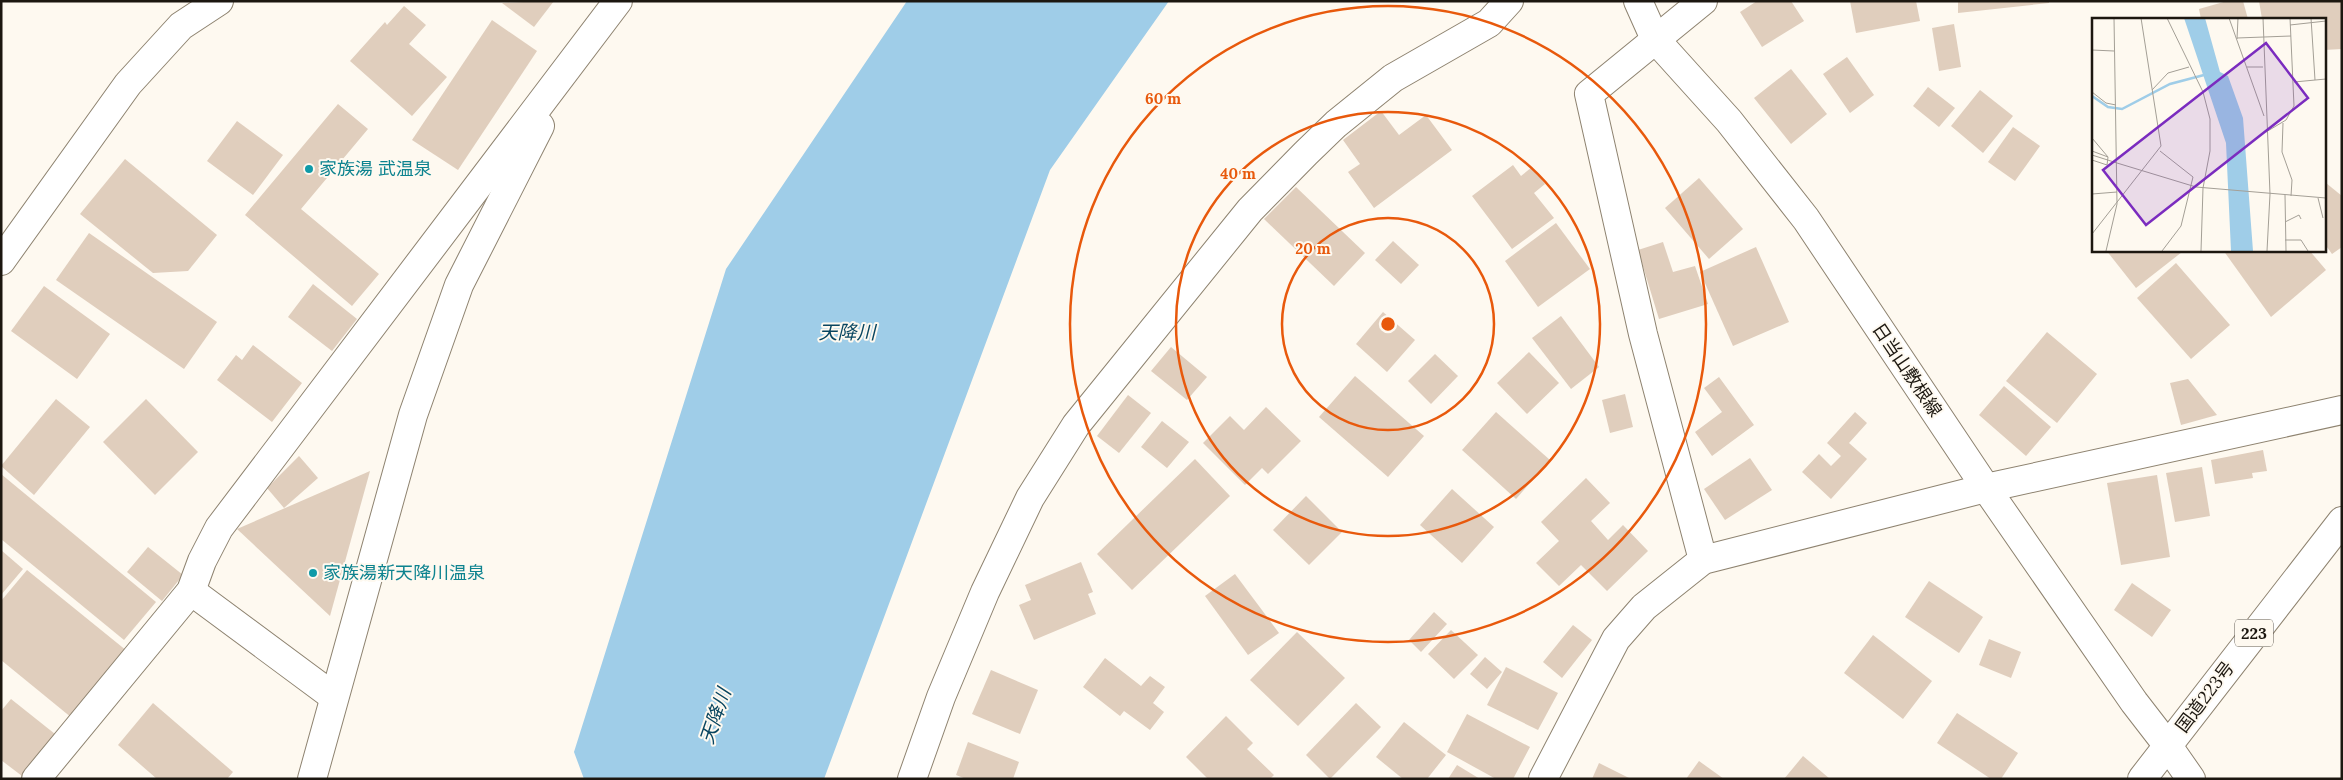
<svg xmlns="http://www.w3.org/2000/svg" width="2343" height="780" viewBox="0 0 2343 780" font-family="Lora,'Noto Sans JP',serif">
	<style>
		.water { fill: #9fcde8 }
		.building { fill: #e0cebd }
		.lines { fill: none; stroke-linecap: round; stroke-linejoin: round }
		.minor-casing { stroke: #8e8370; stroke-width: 30 }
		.major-casing { stroke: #8e8370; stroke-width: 30 }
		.highway-casing { stroke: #8e8370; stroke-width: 30 }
		.minor { stroke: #fff; stroke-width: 28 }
		.major { stroke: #fff; stroke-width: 28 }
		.highway { stroke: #fff; stroke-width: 28 }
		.ring { fill: none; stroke: #e8590c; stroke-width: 2.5 }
		.culture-dot { fill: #0f9aa8; stroke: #fef9f0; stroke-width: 2 }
		.labels { text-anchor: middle; stroke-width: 4; stroke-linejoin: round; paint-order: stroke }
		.shield { fill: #fef9f0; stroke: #605b53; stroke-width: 1 }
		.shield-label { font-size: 16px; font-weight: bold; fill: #1c1710 }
		.culture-label { font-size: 18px; fill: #0d838f; stroke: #fef9f0; text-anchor: start }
		.street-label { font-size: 18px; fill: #1c1710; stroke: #fef9f0 }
		.water-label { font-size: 19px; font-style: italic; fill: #084560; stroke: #fef9f0 }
		.inset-river { fill: none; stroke: #9fcde8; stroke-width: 2.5 }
		.inset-road { fill: none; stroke: #a49f96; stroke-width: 1 }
		.view { fill: #7b2cbf; fill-opacity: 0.15; stroke: #7b2cbf; stroke-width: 2.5 }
		.inset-edge { fill: none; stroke: #1c1710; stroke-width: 2.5 }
		.centre { fill: #e8590c; stroke: #fef9f0; stroke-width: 2.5 }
		.ring-label { font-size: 15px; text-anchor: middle; font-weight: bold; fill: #e8590c; stroke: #fef9f0; stroke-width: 4; stroke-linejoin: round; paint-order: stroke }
	</style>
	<rect width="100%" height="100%" fill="#fef9f0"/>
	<path class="water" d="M907 1H1169L1050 170 824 779H584L574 752 726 269Z"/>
	<g class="building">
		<path d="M554 1 534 27 502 3 544 1Z"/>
		<path d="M1757 1H1791L1804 21 1762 47 1740 12Z"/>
		<path d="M1850 1H1916L1920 21 1856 33Z"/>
		<path d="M1958 1H2049V3L1958 13Z"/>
		<path d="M2227 1H2243L2248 19H2201L2199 9Z"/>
		<path d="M2259 1H2342V49L2324 50V19H2262Z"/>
		<path d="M404 6 426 25 409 44 447 77 412 116 350 61 385 22 387 25Z"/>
		<path d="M492 20 537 51 458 170 412 140Z"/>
		<path d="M1954 24 1961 67 1939 71 1932 28Z"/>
		<path d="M1847 57 1874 95 1850 113 1823 74Z"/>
		<path d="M1791 69 1827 114 1791 144 1754 98Z"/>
		<path d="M1928 87 1955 108 1939 127 1913 106Z"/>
		<path d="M1980 90 2013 116 1983 153 1951 126Z"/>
		<path d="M338 104 368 129 301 209 379 274 352 306 245 215Z"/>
		<path d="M1381 111 1399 135 1426 115 1452 150 1374 208 1348 172 1360 164 1343 140Z"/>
		<path d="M237 121 283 155 253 195 207 161Z"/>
		<path d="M2013 127 2040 146 2015 181 1988 162Z"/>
		<path d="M125 159 217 235 188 271 153 273 80 214Z"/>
		<path d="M1513 165 1521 176 1532 167 1545 184 1534 193 1554 218 1512 249 1472 196Z"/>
		<path d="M1699 178 1743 229 1709 259 1665 208Z"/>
		<path d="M2326 183 2342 196V247L2332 254 2324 243Z"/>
		<path d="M1296 187 1365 253 1334 286 1264 219Z"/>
		<path d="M1556 223 1590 269 1538 307 1505 261Z"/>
		<path d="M89 233 217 322 184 369 56 280Z"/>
		<path d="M1393 241 1419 265 1401 284 1375 260Z"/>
		<path d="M1663 242 1673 272 1695 266 1708 304 1659 319 1638 250Z"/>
		<path d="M1756 247 1789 322 1733 346 1700 272Z"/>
		<path d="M2106 250H2181L2182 252 2136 288Z"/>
		<path d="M2223 250H2309L2326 270 2271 317Z"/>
		<path d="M2176 263 2230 325 2191 359 2137 298Z"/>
		<path d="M313 284 357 319 332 351 288 317Z"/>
		<path d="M44 286 110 334 77 379 11 331Z"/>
		<path d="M1383 312 1415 340 1387 372 1356 344Z"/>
		<path d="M1561 316 1599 367 1571 389 1532 338Z"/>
		<path d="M2047 332 2097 374 2057 423 2006 381Z"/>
		<path d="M253 345 302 383 272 422 217 380 236 355 242 360Z"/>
		<path d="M1171 347 1207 377 1187 400 1151 371Z"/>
		<path d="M1529 352 1559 383 1527 414 1497 383Z"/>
		<path d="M1435 354 1458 376 1431 404 1408 381Z"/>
		<path d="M1355 376 1424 436 1388 477 1319 417Z"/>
		<path d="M1719 377 1754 425 1712 456 1695 432 1722 412 1704 388Z"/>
		<path d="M2188 379 2217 415 2181 425 2170 383Z"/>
		<path d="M2004 386 2051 427 2026 456 1979 415Z"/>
		<path d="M1625 394 1633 427 1610 433 1602 400Z"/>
		<path d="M1128 395 1151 413 1119 453 1097 436Z"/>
		<path d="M56 399 90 427 34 495 1 466Z"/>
		<path d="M146 399 198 452 155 495 103 442Z"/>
		<path d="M1266 407 1301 441 1268 474 1262 468 1245 485 1203 443 1230 416 1244 430Z"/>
		<path d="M1496 412 1550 460 1516 499 1462 450Z"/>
		<path d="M1855 412 1867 423 1849 443 1867 459 1831 499 1802 472 1819 454 1831 466 1841 456 1827 443Z"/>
		<path d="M1162 421 1189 442 1167 468 1141 447Z"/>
		<path d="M2263 450 2267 471 2252 473 2253 478 2215 484 2211 460Z"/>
		<path d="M299 456 318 478 284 508 267 488Z"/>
		<path d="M1750 458 1772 490 1725 520 1704 489Z"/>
		<path d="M1195 459 1230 496 1132 590 1097 554Z"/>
		<path d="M2202 467 2210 516 2175 522 2166 473Z"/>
		<path d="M370 471 330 616 237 529Z"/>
		<path d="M1 474 156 602 124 640 1 539Z"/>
		<path d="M2157 475 2170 557 2121 565 2107 483Z"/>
		<path d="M1586 478 1610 503 1591 521 1608 540 1623 525 1648 551 1607 591 1581 565 1559 586 1536 563 1559 541 1541 522Z"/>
		<path d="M1452 489 1494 527 1462 563 1420 525Z"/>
		<path d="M1306 496 1342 532 1309 565 1273 530Z"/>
		<path d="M148 547 183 575 162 601 127 572Z"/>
		<path d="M1 550 23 569 1 595Z"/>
		<path d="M1081 562 1093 592 1088 594 1096 614 1034 640 1019 605 1031 600 1025 585Z"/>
		<path d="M27 570 127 651 72 718 1 660V601Z"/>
		<path d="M1235 574 1279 633 1248 655 1205 596Z"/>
		<path d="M1929 581 1983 617 1959 653 1905 617Z"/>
		<path d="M2132 583 2171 610 2152 637 2114 610Z"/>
		<path d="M1434 612 1447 624 1421 652 1409 640Z"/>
		<path d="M1573 625 1592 640 1562 678 1543 662Z"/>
		<path d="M1451 630 1478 655 1454 679 1428 654Z"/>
		<path d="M1297 632 1345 678 1298 726 1250 680Z"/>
		<path d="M1873 635 1932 681 1903 719 1844 673Z"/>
		<path d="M1989 639 2021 652 2011 678 1979 665Z"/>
		<path d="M1485 657 1502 672 1487 689 1470 674Z"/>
		<path d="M1105 658 1141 686 1150 676 1165 687 1153 703 1164 712 1150 730 1124 711 1120 716 1083 687Z"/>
		<path d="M1506 667 1558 693 1538 730 1487 705Z"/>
		<path d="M991 670 1038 690 1020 734 972 714Z"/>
		<path d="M11 699 55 734 22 776 1 760V711Z"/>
		<path d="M153 703 233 772 227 779H157L118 745Z"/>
		<path d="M1356 703 1381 727 1330 779 1306 755Z"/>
		<path d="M1957 713 2018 753 2001 779H1991L1937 743Z"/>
		<path d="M1467 714 1530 747 1513 779H1496L1447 752Z"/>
		<path d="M1226 716 1253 743 1247 749 1274 775 1270 779H1208L1186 757Z"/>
		<path d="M1404 722 1446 755 1427 779H1403L1376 757Z"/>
		<path d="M968 742 1019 762 1013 779H966L956 775Z"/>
		<path d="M1803 756 1830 779H1784Z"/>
		<path d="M1699 761 1724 779H1686Z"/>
		<path d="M1599 763 1631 779H1592Z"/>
		<path d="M1457 765 1480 779H1448Z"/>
	</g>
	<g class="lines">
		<defs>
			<g id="minor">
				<path d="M1703 1 1589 94 1643 334 1703 560"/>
				<path d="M1 261 128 84 181 26 219 1"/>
				<path d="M191 591 334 697"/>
				<path d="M2168 746 2191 779"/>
				<path d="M36 779 191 591 202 561 219 528 618 1"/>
				<path d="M312 779 413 415 459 285 540 126"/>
				<path d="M912 779 941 697 985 592 1030 498 1076 425 1250 210 1306 153 1336 124 1393 78 1489 23 1509 1"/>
				<path d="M1543 779 1616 639 1644 607 1703 560 1986 488 2342 410"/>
			</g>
			<path id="major" d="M1638 1 1655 39 1729 121 1806 219 1986 488 2134 702 2168 746"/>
			<path id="highway" d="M2142 779 2342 521"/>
		</defs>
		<use href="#minor" class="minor-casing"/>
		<use href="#major" class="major-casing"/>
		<use href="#highway" class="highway-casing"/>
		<use href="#minor" class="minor"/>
		<use href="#major" class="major"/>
		<use href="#highway" class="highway"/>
	</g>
	<g class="ring">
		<circle cx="1388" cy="324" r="106"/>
		<circle cx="1388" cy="324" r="212"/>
		<circle cx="1388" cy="324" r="318"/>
	</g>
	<g class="culture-dot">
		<circle cx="309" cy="169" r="5"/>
		<circle cx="313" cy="573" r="5"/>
	</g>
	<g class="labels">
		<rect class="shield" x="2235" y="619.5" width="38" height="27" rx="4"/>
		<g class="shield-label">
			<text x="2254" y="639">223</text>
		</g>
		<g class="culture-label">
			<text x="319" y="175">家族湯 武温泉</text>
			<text x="323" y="579">家族湯新天降川温泉</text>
		</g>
		<g class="street-label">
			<text transform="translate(1907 370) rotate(56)" y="6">日当山敷根線</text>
			<text transform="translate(2205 697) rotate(-53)" y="6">国道223号</text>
		</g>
		<g class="water-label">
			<text x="847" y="339">天降川</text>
			<text transform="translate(715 716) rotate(-71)" y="7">天降川</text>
		</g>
	</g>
	<g transform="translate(2092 18)">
		<rect width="234" height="234" fill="#fef9f0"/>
		<path d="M92 0H113L128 54 136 58 151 100 161 233H139L134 125Z" fill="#9fcde8"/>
		<path class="inset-river" d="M0 78 16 89 30 91 78 66 112 57"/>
		<path class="inset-road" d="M75 0 111 74 118 101V133L111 170 109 233M137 0 172 98M171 0 178 176 175 233M219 0 223 62M198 7 234 3M145 20 199 18M145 21 146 0M0 32 22 33M155 49H171M202 64 234 61M60 72 76 55 97 49M0 74 14 85 24 87M191 105 190 134 200 162 199 178M174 114 194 102 202 88 198 0M0 120 16 139 15 147 0 142M0 133 16 139M68 133 101 159 89 208 70 233M0 137 25 145M25 145 104 169 234 180M0 176 25 174M193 177 194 233M226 180 231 200M193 204 207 197 209 201M0 216 69 128 49 0M193 222H209L216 233M14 233 25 186 22 0"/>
		<path class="view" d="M174 25 216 80 54 207 11 152Z"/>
		<rect width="234" height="234" class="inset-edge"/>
	</g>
	<circle cx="1388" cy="324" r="8" class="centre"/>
	<g class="ring-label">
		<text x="1163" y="104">60 m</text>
		<text x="1238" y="179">40 m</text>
		<text x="1313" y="254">20 m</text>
	</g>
	<rect width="2343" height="780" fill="none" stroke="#1c1710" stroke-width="5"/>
</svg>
